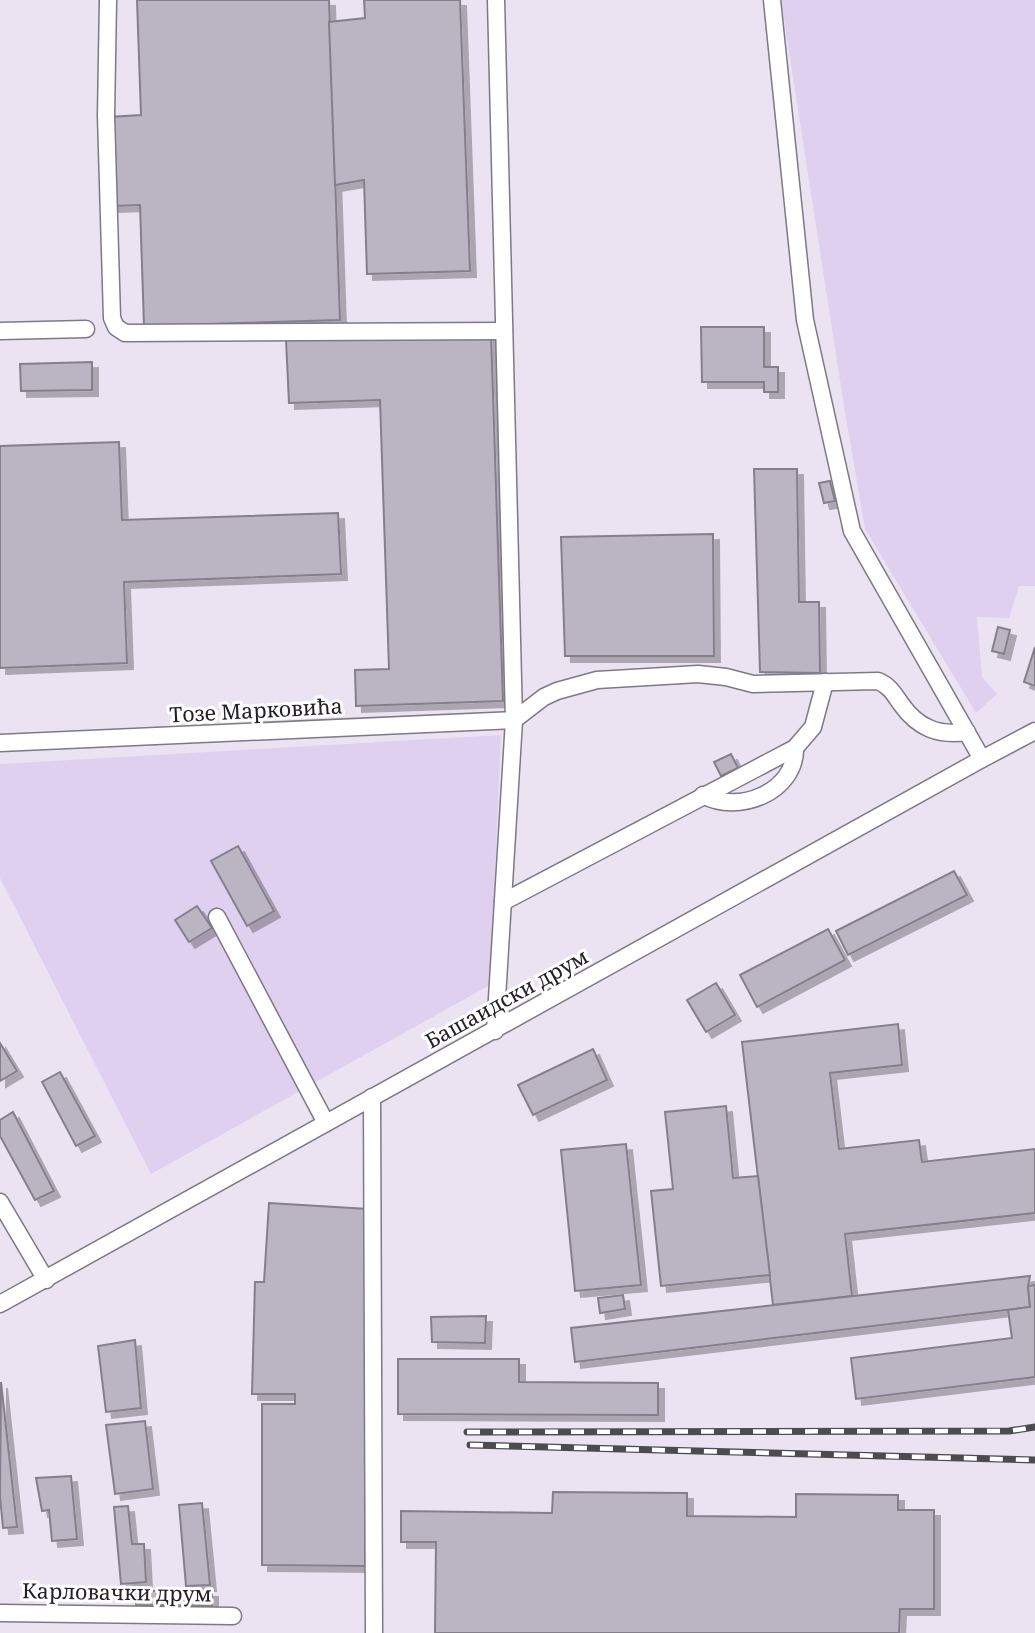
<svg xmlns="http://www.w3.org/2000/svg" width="1035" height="1633" viewBox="0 0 1035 1633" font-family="'Noto Serif',serif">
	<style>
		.green { fill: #e0d0ef }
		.building { fill: #bbb4c2; stroke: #857f8c; stroke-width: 2; filter: url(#shadow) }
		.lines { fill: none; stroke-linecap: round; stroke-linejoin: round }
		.minor-casing { stroke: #7f7885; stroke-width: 19 }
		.minor { stroke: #fff; stroke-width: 16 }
		.rail-casing { stroke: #4e4a51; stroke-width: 7 }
		.rail { stroke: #fff; stroke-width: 4.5; stroke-dasharray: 13; stroke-linecap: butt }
		.labels { text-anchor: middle; stroke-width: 6; stroke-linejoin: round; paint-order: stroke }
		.street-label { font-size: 21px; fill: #232126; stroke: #fff }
	</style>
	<defs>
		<filter id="shadow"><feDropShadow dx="6" dy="6" stdDeviation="0" flood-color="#0004"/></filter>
	</defs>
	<rect width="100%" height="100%" fill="#ebe3f2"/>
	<g class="green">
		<path d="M781 0H1035V586H1019L1009 618 977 617 982 677 997 694 976 713 865 529 844 406Z"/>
		<path d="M501 735 490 985 151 1174 0 878V764Z"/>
	</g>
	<g class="building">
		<path d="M137 0H329L340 320 144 326 140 205 112 206 109 117 141 115Z"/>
		<path d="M364 0H460L470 271 367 274 364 180 335 185 329 22 365 18Z"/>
		<path d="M701 327H764V367H778V392H764V382H702Z"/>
		<path d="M491 334 503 701 356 706 355 670 389 669 380 400 289 403 286 340Z"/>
		<path d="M92 362V390L21 391 20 364Z"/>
		<path d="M119 442 122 520 338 513 341 574 124 582 127 663 0 668V446Z"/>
		<path d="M754 469H797L799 602H819L820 673 760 672Z"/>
		<path d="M830 481 835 501 824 503 819 483Z"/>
		<path d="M713 534 714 656H565L561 537Z"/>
		<path d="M998 627 1010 630 1004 654 992 651Z"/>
		<path d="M1035 647V686L1024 682Z"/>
		<path d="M731 754 738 768 721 776 714 762Z"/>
		<path d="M238 846 274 911 247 926 211 861Z"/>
		<path d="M954 871 967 895 848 955 836 931Z"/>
		<path d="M197 906 212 928 189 942 175 920Z"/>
		<path d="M828 929 845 960 757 1007 740 975Z"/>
		<path d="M716 983 735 1015 706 1032 687 1000Z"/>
		<path d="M898 1024 902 1065 830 1073 839 1149 919 1140 922 1162 1035 1149V1213L845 1234 852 1296 773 1305 742 1042Z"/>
		<path d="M0 1043 17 1071 0 1081Z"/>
		<path d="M593 1049 607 1080 533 1115 518 1085Z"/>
		<path d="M60 1072 95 1136 76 1146 42 1082Z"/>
		<path d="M726 1106 733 1178 758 1176 770 1275 661 1286 651 1191 673 1189 665 1112Z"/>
		<path d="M13 1112 54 1191 35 1200 0 1136V1120Z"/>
		<path d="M626 1144 641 1285 575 1291 561 1150Z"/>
		<path d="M269 1203 368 1209 365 1566 262 1565V1404H295V1394H252L255 1282H264Z"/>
		<path d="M1030 1276 1028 1286 1030 1307 575 1362 571 1328Z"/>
		<path d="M1035 1285V1377L856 1399 851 1358 1012 1338 1008 1310 1030 1307 1028 1286Z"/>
		<path d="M623 1295 625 1309 600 1313 598 1298Z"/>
		<path d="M486 1316 485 1343 432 1342 431 1317Z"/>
		<path d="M135 1340 141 1408 106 1412 98 1346Z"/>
		<path d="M398 1359H519V1382L658 1383V1415L398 1414Z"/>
		<path d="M1 1382 17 1527 3 1528 0 1496Z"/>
		<path d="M145 1421 153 1489 115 1494 106 1425Z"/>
		<path d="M71 1476 77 1539 52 1541 49 1510 42 1511 36 1478Z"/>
		<path d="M553 1492 687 1493V1516L796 1517V1494L898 1495V1510H934V1609H900L899 1633H435L436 1542H401V1511L552 1513Z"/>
		<path d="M202 1503 210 1585 186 1586 179 1505Z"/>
		<path d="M128 1506 132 1544H144L146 1582 121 1584 114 1507Z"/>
		<path d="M136 1591H212V1606L136 1605Z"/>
	</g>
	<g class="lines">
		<defs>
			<g id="minor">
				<path d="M108 0 106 116 112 318 116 327 125 333 504 331"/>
				<path d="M772 0 805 320 852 531 982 759"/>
				<path d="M0 331 86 329"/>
				<path d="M0 743 514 720 544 697 557 691 597 680 698 674 726 677 753 684 878 681C890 686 894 694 901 704 918 728 938 736 967 732"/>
				<path d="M703 795C738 815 796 792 795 748"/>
				<path d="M503 902 795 748 813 727 825 682"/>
				<path d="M217 917 326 1123"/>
				<path d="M495 1031 514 720 496 0"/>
				<path d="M372 1097 374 1633"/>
				<path d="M0 1202 46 1280"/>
				<path d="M0 1304 982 759 1035 731"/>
				<path d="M0 1613 233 1616"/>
			</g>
		</defs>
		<use href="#minor" class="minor-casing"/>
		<use href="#minor" class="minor"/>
		<defs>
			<g id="rail">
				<path d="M467 1432 1009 1431 1035 1427"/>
				<path d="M470 1445 1035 1460"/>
			</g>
		</defs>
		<use href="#rail" class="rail-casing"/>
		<use href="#rail" class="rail"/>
	</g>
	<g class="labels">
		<g class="street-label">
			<text transform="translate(256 711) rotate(-3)" y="7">Тозе Марковића</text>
			<text transform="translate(507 999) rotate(-29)" y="7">Башаидски друм</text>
			<text transform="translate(117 1593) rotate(1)" y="7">Карловачки друм</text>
		</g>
	</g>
</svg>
